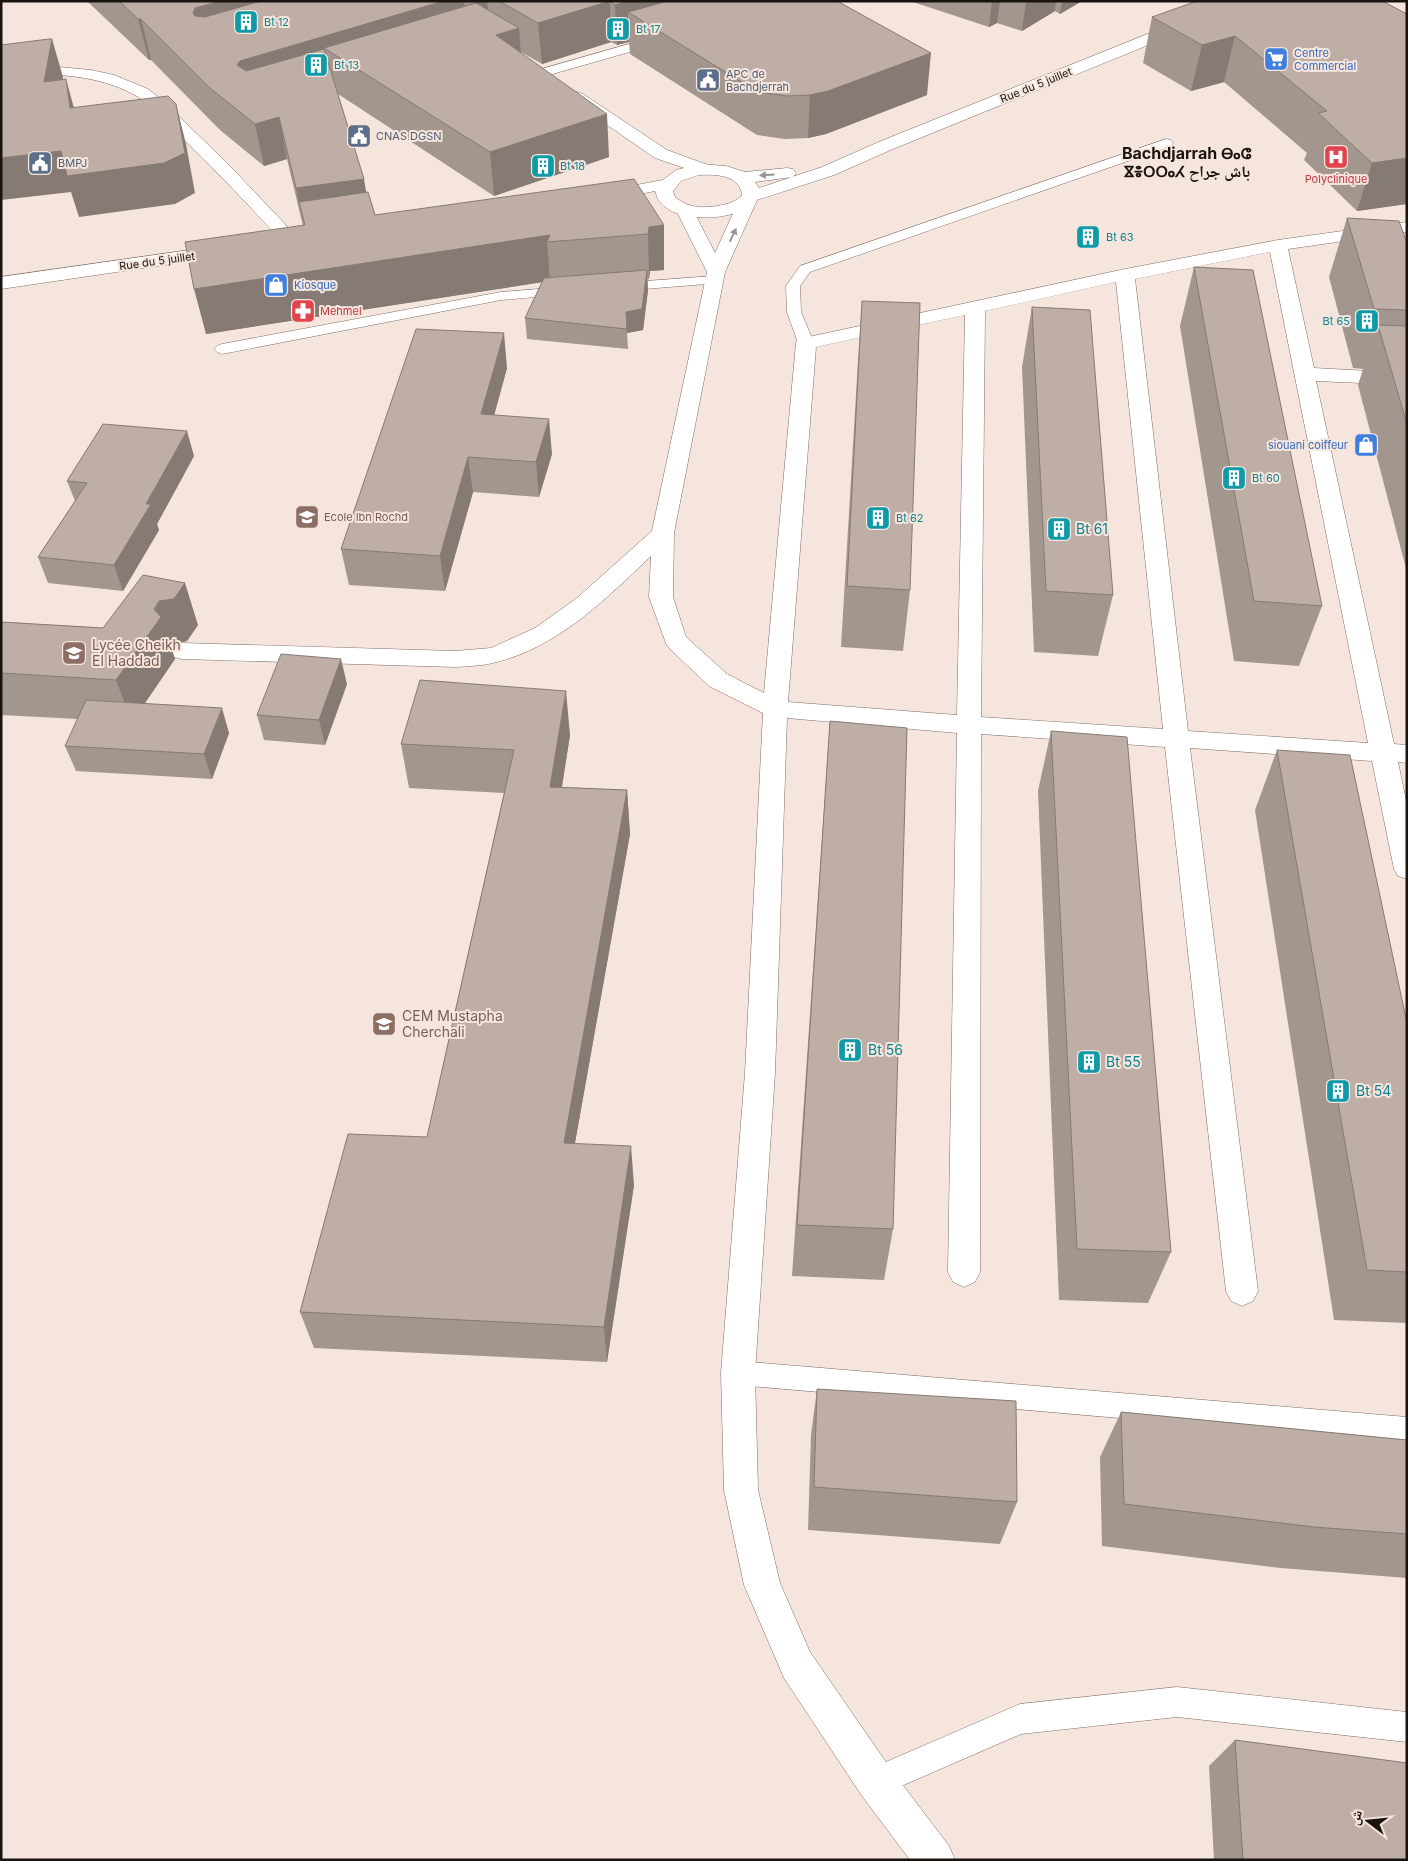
<svg xmlns="http://www.w3.org/2000/svg" width="1408" height="1861" viewBox="0 0 1408 1861" font-family="Inter,'Noto Naskh Arabic','Noto Sans Tifinagh',sans-serif">
	<style>
		.lines { fill: none; stroke-linecap: round; stroke-linejoin: round }
		.lane-casing { stroke: #7d6e66; stroke-width: 1 }
		.street-casing { stroke: #7d6e66; stroke-width: 1 }
		.secondary-casing { stroke: #7d6e66; stroke-width: 1 }
		.lane { fill: #fff; fill-rule: evenodd }
		.street { fill: #fff; fill-rule: evenodd }
		.secondary { fill: #fff; fill-rule: evenodd }
		.wall { fill: #a3968e }
		.shaded-wall { fill: #857a74 }
		.building { fill: #beaea5; stroke: #857a74 }
		.oneway { fill: #989594 }
		.labels { text-anchor: middle; stroke-width: 4; stroke-linejoin: round; paint-order: stroke }
		.far-culture-label { font-size: 11px; fill: #0d838f; stroke: #f6e5dc; text-anchor: start }
		.far-shop-label { font-size: 11px; fill: #366cbe; stroke: #f6e5dc; text-anchor: start }
		.far-service-label { font-size: 11px; fill: #4e5e75; stroke: #f6e5dc; text-anchor: start }
		.far-street-label { font-size: 11px; fill: #1a1411; stroke: #f6e5dc }
		.far-health-label { font-size: 11px; fill: #be3a42; stroke: #f6e5dc }
		.far-education-label { font-size: 11px; fill: #785e54; stroke: #f6e5dc; text-anchor: start }
		.culture-label { font-size: 14px; fill: #0d838f; stroke: #f6e5dc; text-anchor: start }
		.education-label { font-size: 14px; fill: #785e54; stroke: #f6e5dc; text-anchor: start }
		.far-district-label { font-size: 16px; font-weight: bold; fill: #1a1411; stroke: #f6e5dc }
	</style>
	<rect width="100%" height="100%" fill="#f6e5dc"/>
	<g class="lines">
		<defs>
			<g id="lane">
				<path d="M657 36 661 37 663 40 661 43 542 77 536 73 538 70Z"/>
				<path d="M1166 139 1171 140 1173 143 1171 146 810 272 800 286 801 312 814 343 811 346H801L798 343 787 312 786 286 800 266Z"/>
				<path d="M714 276 719 277 721 280 719 283 619 291 614 290 612 287 614 284 619 283Z"/>
				<path d="M564 287 569 288 571 291 569 294 501 300 222 354 217 352 214 349 217 346 222 344 501 292Z"/>
				<path d="M738 1361 1407 1417V1443L738 1385 729 1382 725 1373 729 1364Z"/>
				<path d="M1177 1687 1407 1712V1742L1177 1717 1021 1734 876 1797 865 1793 861 1782 865 1771 1020 1704Z"/>
			</g>
			<g id="street">
				<path d="M37 65 91 70 114 75 148 89 162 100 228 164 302 242 299 246 293 247 287 246C249 206 212 166 172 128 160 117 150 103 135 95 94 73 46 72 1 78V68Z"/>
				<path d="M577 92 583 94 667 150 708 165 711 169 708 173 702 174 655 158 571 100 569 97 571 94Z"/>
				<path d="M749 193 755 194 758 198 725 272 674 533 673 597 686 637 727 674 764 693 796 343 799 339 1125 269 1278 240 1407 222V232L1288 249 1314 368 1407 373V385L1316 381 1394 744 1407 745V763L1398 762 1407 805V879L1398 876 1394 869 1372 761 1190 748 1258 1291 1253 1301 1242 1306 1231 1301 1226 1291 1165 747 981 734 980 1272 975 1282 964 1287 953 1282 948 1272 957 733 787 718 775 1073 755 1373 758 1490 780 1583 810 1652 890 1768 949 1846 955 1860H910L862 1796 784 1678 744 1585 724 1490 721 1373 745 1073 763 713 709 686 667 646 649 597 651 556C605 600 557 648 493 663 481 666 468 666 455 667L182 659 174 657 170 651 174 645 182 643 455 651 491 648 535 628 577 598 652 531 707 272 676 210 679 206 685 205 691 206 715 253 740 198 743 194ZM1270 252 1368 743 1188 731 1135 279ZM1116 282 1163 729 981 717 985 311ZM965 315 957 715 788 702 816 347Z"/>
			</g>
			<g id="secondary">
				<path d="M1230 1H1251L1249 4 893 149 834 175 757 200C740 221 678 225 660 202 657 199 657 195 655 191L604 201 598 200 595 196 598 192 604 191 663 180 676 170 699 164 726 166 745 172 787 168 793 169 796 173 793 177 755 182 759 188 822 167 881 141ZM699 175C716 174 740 175 742 195 734 206 702 210 689 205 684 204 679 200 675 197L673 191 681 181Z"/>
				<path d="M225 245 232 247 234 251 232 255 1 289V277Z"/>
			</g>
		</defs>
		<use href="#lane" class="lane-casing"/>
		<use href="#street" class="street-casing"/>
		<use href="#secondary" class="secondary-casing"/>
		<use href="#lane" class="lane"/>
		<use href="#street" class="street"/>
		<use href="#secondary" class="secondary"/>
	</g>
	<g class="wall">
		<path d="M87 1H837L927 95 826 134 808 138 785 139 757 135 630 54 629 42 617 45 611 42 542 64 521 52 609 157 494 196 338 94 366 192 375 215 664 225V270L650 271 649 279H647L648 290 643 330 627 333 628 349 527 339 525 318 542 282 206 334 303 226 287 159 264 166 220 130 151 60H149Z"/>
		<path d="M910 1H1082L1060 14 1055 11 1022 31 997 23 989 27Z"/>
		<path d="M1382 1 1407 204 1357 211 1304 160 1307 153 1224 82 1191 91 1143 63 1152 17Z"/>
		<path d="M1347 218 1407 243V572L1358 385 1363 369 1353 368 1329 277Z"/>
		<path d="M1194 267 1322 606 1299 666 1234 661 1180 326Z"/>
		<path d="M862 301 910 590 903 651 841 647 858 361Z"/>
		<path d="M1032 307 1113 595 1098 656 1034 652 1022 367Z"/>
		<path d="M507 368 494 415 552 454 539 497 473 492 445 591 349 585 341 549Z"/>
		<path d="M194 456 157 524 159 530 123 591 48 583 38 557 75 501 67 481Z"/>
		<path d="M1 622 103 628 198 625 187 641 172 644 171 647 175 659 145 703 229 733 212 779 76 771 65 746 78 719 1 715Z"/>
		<path d="M347 684 325 745 264 740 257 715Z"/>
		<path d="M830 721 893 1229 884 1280 792 1276 826 781Z"/>
		<path d="M1051 731 1171 1252 1148 1303 1059 1300 1038 791Z"/>
		<path d="M570 735 562 787 627 790 630 834 575 1143 634 1185 607 1362 314 1348 300 1312 427 1137 504 793 409 788 401 744Z"/>
		<path d="M1277 750 1407 1023V1323L1334 1320 1255 810Z"/>
		<path d="M817 1389 1017 1502 1000 1544 808 1530 811 1435Z"/>
		<path d="M1121 1412 1407 1440V1578L1281 1568 1102 1546 1100 1457Z"/>
		<path d="M1235 1740 1407 1860H1214L1209 1766Z"/>
	</g>
	<g class="shaded-wall">
		<path d="M221 1H371L204 49 193 13 195 8Z"/>
		<path d="M444 1H464L468 36 324 48 329 78 248 102 237 65 240 61Z"/>
		<path d="M476 1H487L490 23 479 26Z"/>
		<path d="M610 1 611 42 542 64 538 23Z"/>
		<path d="M628 1H767L628 12 629 42 617 45 615 5Z"/>
		<path d="M992 1H1000L997 23 989 27Z"/>
		<path d="M1026 1H1056L1055 11 1022 31Z"/>
		<path d="M1062 1H1082L1060 14Z"/>
		<path d="M138 19H141L151 60H149Z"/>
		<path d="M519 28 522 70 496 35Z"/>
		<path d="M1235 36 1224 82 1191 91 1202 45Z"/>
		<path d="M52 39 63 77 56 121 44 82Z"/>
		<path d="M931 53 927 95 826 134 808 138 810 95Z"/>
		<path d="M66 79 77 119 70 108Z"/>
		<path d="M176 104 186 144 195 193 175 204 79 217 71 192 1 200V158Z"/>
		<path d="M607 114 609 157 494 196 490 152Z"/>
		<path d="M279 117 287 159 264 166 255 124Z"/>
		<path d="M1407 158V204L1357 211 1372 163Z"/>
		<path d="M364 179 371 222 299 202 305 232 296 188Z"/>
		<path d="M664 225V270L650 271 649 279 648 234 649 227Z"/>
		<path d="M550 235 547 242 550 281 206 334 194 289Z"/>
		<path d="M647 270 648 290 643 330 627 333 626 312Z"/>
		<path d="M504 333 507 368 485 449 481 414Z"/>
		<path d="M549 419 552 454 539 497 536 462Z"/>
		<path d="M187 431 194 456 157 524 159 530 123 591 114 565 146 504Z"/>
		<path d="M468 457 473 492 445 591 440 556Z"/>
		<path d="M185 583 198 625 187 641 172 644 171 647 175 659 132 722 116 680 159 601Z"/>
		<path d="M341 659 347 684 325 745 319 720Z"/>
		<path d="M566 691 570 735 555 830 550 787Z"/>
		<path d="M222 708 229 733 212 779 204 754Z"/>
		<path d="M627 790 630 834 568 1182 564 1143Z"/>
		<path d="M631 1146 634 1185 607 1362 604 1327Z"/>
	</g>
	<g class="building">
		<path d="M119 1H221L195 8 193 13 195 16 205 17 261 1H444L240 61 237 65 246 71 324 49 364 179 296 188 279 117 255 124 210 88 141 19H138Z"/>
		<path d="M499 1H628L615 5 610 1 538 23Z"/>
		<path d="M668 1H837L931 53 828 91 810 95 787 96 758 92 628 12Z"/>
		<path d="M1197 1H1382L1407 14V158L1372 163 1318 113 1327 111 1235 36 1202 45 1152 17Z"/>
		<path d="M476 3 519 28 496 35 607 114 490 152 324 48Z"/>
		<path d="M49 39H52L44 82 66 79 70 108 168 96 176 104 185 153 164 163 67 176 61 151 1 158V45Z"/>
		<path d="M634 179 664 225 649 227 648 234 547 242 550 235 194 289 185 242 305 225 299 202 368 192 375 215Z"/>
		<path d="M1347 218 1399 221 1407 243V310L1374 309Z"/>
		<path d="M1194 267 1253 270 1322 606 1254 601Z"/>
		<path d="M647 270 642 309 626 312 627 329 525 318 544 278Z"/>
		<path d="M862 301 920 303 910 590 847 586Z"/>
		<path d="M1032 307 1090 310 1113 595 1046 591Z"/>
		<path d="M1378 325 1407 326V424Z"/>
		<path d="M416 329 504 333 481 414 549 419 536 462 468 457 440 556 341 549Z"/>
		<path d="M103 424 187 431 146 504H151L114 565 38 557 87 483 67 481Z"/>
		<path d="M143 575 185 583 174 599 159 601 154 609 161 617 116 680 1 673V622L103 628Z"/>
		<path d="M281 654 341 659 319 720 257 715Z"/>
		<path d="M420 680 566 691 550 787 627 790 564 1143 631 1146 604 1327 300 1312 348 1134 427 1137 514 750 401 744Z"/>
		<path d="M86 700 222 708 204 754 65 746Z"/>
		<path d="M830 721 907 728 893 1229 797 1225Z"/>
		<path d="M1051 731 1127 737 1171 1252 1077 1249Z"/>
		<path d="M1277 750 1350 755 1407 1023V1272L1367 1270Z"/>
		<path d="M817 1389 1016 1401 1017 1502 814 1487Z"/>
		<path d="M1121 1412 1407 1440V1534L1314 1527 1124 1504Z"/>
		<path d="M1235 1740 1407 1763V1860H1243Z"/>
	</g>
	<defs><path id="oneway-solid" d="M-6-.8H1V-3.2L6.5 0L1 3.2V.8H-6Z" transform="scale(1.25)"/></defs>
	<g class="oneway">
		<use href="#oneway-solid" transform="translate(767 175) rotate(176)"/>
		<use href="#oneway-solid" transform="translate(733 235) rotate(-65)"/>
	</g>
	<defs>
		<symbol id="building-square" viewBox="-11 -11 22 22"><rect x="-9" y="-9" width="18" height="18" rx="4" fill="#0f9aa8" stroke="#f6e5dc"/><path d="M-4-6H4V6H1V3H-1V6H-4ZM-2.5-4.3h1.7v1.8h-1.7ZM.8-4.3h1.7v1.8H.8ZM-2.5-1h1.7V.8h-1.7ZM.8-1h1.7V.8H.8Z" fill="#fff"/></symbol>
		<symbol id="supermarket-square" viewBox="-11 -11 22 22"><rect x="-9" y="-9" width="18" height="18" rx="4" fill="#3f7fe0" stroke="#f6e5dc"/><path d="M-6-5.5h2.5l.6 2H6L4.5 2H-2.5L-4.4-4H-6ZM-1.5 3.2a1.3 1.3 0 1 0 .1 0ZM3 3.2a1.3 1.3 0 1 0 .1 0Z" fill="#fff"/></symbol>
		<symbol id="civic-square" viewBox="-11 -11 22 22"><rect x="-9" y="-9" width="18" height="18" rx="4" fill="#5c6f8a" stroke="#f6e5dc"/><path d="M-.6-6.5H3V-4.5H.6V-3L4-1V1h2V6H-6V1h2V-1L-.6-3ZM-1.2 2.5V6h2.4V2.5Z" fill="#fff"/></symbol>
		<symbol id="hospital-square" viewBox="-11 -11 22 22"><rect x="-9" y="-9" width="18" height="18" rx="4" fill="#e0444e" stroke="#f6e5dc"/><path d="M-5-5h3v3.5h4V-5h3V5h-3V1.5h-4V5h-3Z" fill="#fff"/></symbol>
		<symbol id="shop-square" viewBox="-11 -11 22 22"><rect x="-9" y="-9" width="18" height="18" rx="4" fill="#3f7fe0" stroke="#f6e5dc"/><path d="M-5-2.5h2.3a2.7 3.5 0 0 1 5.4 0H5L5.5 6h-11ZM-1.5-2.5h3a1.5 2.3 0 0 0-3 0Z" fill="#fff"/></symbol>
		<symbol id="pharmacy-square" viewBox="-11 -11 22 22"><rect x="-9" y="-9" width="18" height="18" rx="4" fill="#e0444e" stroke="#f6e5dc"/><path d="M-2-6h4v4h4v4h-4v4h-4v-4h-4v-4h4Z" fill="#fff"/></symbol>
		<symbol id="school-square" viewBox="-11 -11 22 22"><rect x="-9" y="-9" width="18" height="18" rx="4" fill="#8d6e63" stroke="#f6e5dc"/><path d="M0-5L7-2L0 1L-7-2ZM-4 1L0 2.5L4 1V4Q0 6-4 4Z" fill="#fff"/></symbol>
	</defs>
	<g fill-rule="evenodd">
		<use href="#building-square" x="232" y="8" width="28" height="28"/>
		<use href="#building-square" x="604" y="15" width="28" height="28"/>
		<use href="#supermarket-square" x="1262" y="45" width="28" height="28"/>
		<use href="#building-square" x="302" y="51" width="28" height="28"/>
		<use href="#civic-square" x="694" y="66" width="28" height="28"/>
		<use href="#civic-square" x="345" y="122" width="28" height="28"/>
		<use href="#hospital-square" x="1322" y="143" width="28" height="28"/>
		<use href="#civic-square" x="26" y="149" width="28" height="28"/>
		<use href="#building-square" x="529" y="152" width="28" height="28"/>
		<use href="#building-square" x="1074" y="223" width="28" height="28"/>
		<use href="#shop-square" x="262" y="271" width="28" height="28"/>
		<use href="#pharmacy-square" x="289" y="297" width="28" height="28"/>
		<use href="#building-square" x="1353" y="307" width="28" height="28"/>
		<use href="#shop-square" x="1352" y="431" width="28" height="28"/>
		<use href="#building-square" x="1220" y="464" width="28" height="28"/>
		<use href="#school-square" x="293" y="503" width="28" height="28"/>
		<use href="#building-square" x="864" y="504" width="28" height="28"/>
		<use href="#building-square" x="1045" y="515" width="28" height="28"/>
		<use href="#school-square" x="60" y="639" width="28" height="28"/>
		<use href="#school-square" x="370" y="1010" width="28" height="28"/>
		<use href="#building-square" x="836" y="1036" width="28" height="28"/>
		<use href="#building-square" x="1075" y="1048" width="28" height="28"/>
		<use href="#building-square" x="1324" y="1077" width="28" height="28"/>
	</g>
	<g class="labels">
		<g class="far-culture-label">
			<text x="264" y="26">Bt 12</text>
			<text x="636" y="33">Bt 17</text>
			<text x="334" y="69">Bt 13</text>
			<text x="560" y="170">Bt 18</text>
			<text x="1106" y="241">Bt 63</text>
			<text x="1350" y="325" text-anchor="end">Bt 65</text>
			<text x="1252" y="482">Bt 60</text>
			<text x="896" y="522">Bt 62</text>
		</g>
		<g class="far-shop-label">
			<text x="1294" y="57">Centre<tspan x="1294" dy="13">Commercial</tspan></text>
			<text x="294" y="289">Kiosque</text>
			<text x="1348" y="449" text-anchor="end">siouani coiffeur</text>
		</g>
		<g class="far-service-label">
			<text x="726" y="78">APC de<tspan x="726" dy="13">Bachdjerrah</tspan></text>
			<text x="376" y="140">CNAS DGSN</text>
			<text x="58" y="167">BMPJ</text>
		</g>
		<g class="far-street-label">
			<text transform="translate(1036 85) rotate(-22)" y="4">Rue du 5 juillet</text>
			<text transform="translate(157 261) rotate(-8)" y="4">Rue du 5 juillet</text>
		</g>
		<g class="far-health-label">
			<text x="1336" y="183">Polyclinique</text>
			<text x="320" y="315" text-anchor="start">Mehmel</text>
		</g>
		<g class="far-education-label">
			<text x="324" y="521">Ecole Ibn Rochd</text>
		</g>
		<g class="culture-label">
			<text x="1076" y="534">Bt 61</text>
			<text x="868" y="1055">Bt 56</text>
			<text x="1106" y="1067">Bt 55</text>
			<text x="1356" y="1096">Bt 54</text>
		</g>
		<g class="education-label">
			<text x="92" y="650">Lycée Cheikh<tspan x="92" dy="16">El Haddad</tspan></text>
			<text x="402" y="1021">CEM Mustapha<tspan x="402" dy="16">Cherchali</tspan></text>
		</g>
		<g class="far-district-label">
			<text x="1187" y="159">Bachdjarrah ⴱⴰⵛ<tspan x="1187" dy="18">ⴵⴻⵔⵔⴰⵃ باش جراح</tspan></text>
		</g>
	</g>
	<rect width="1408" height="1861" fill="none" stroke="#1a1411" stroke-width="5"/>
	<g transform="translate(1368 1821) rotate(286)" stroke="#f6e5dc" stroke-width="4" paint-order="stroke">
	<path d="M0-4L9 19L0 12L-9 19Z" fill="#1a1411"/>
	<text y="-8" font-size="14" font-weight="bold" text-anchor="middle" fill="#1a1411">ش</text>
	</g>
</svg>
